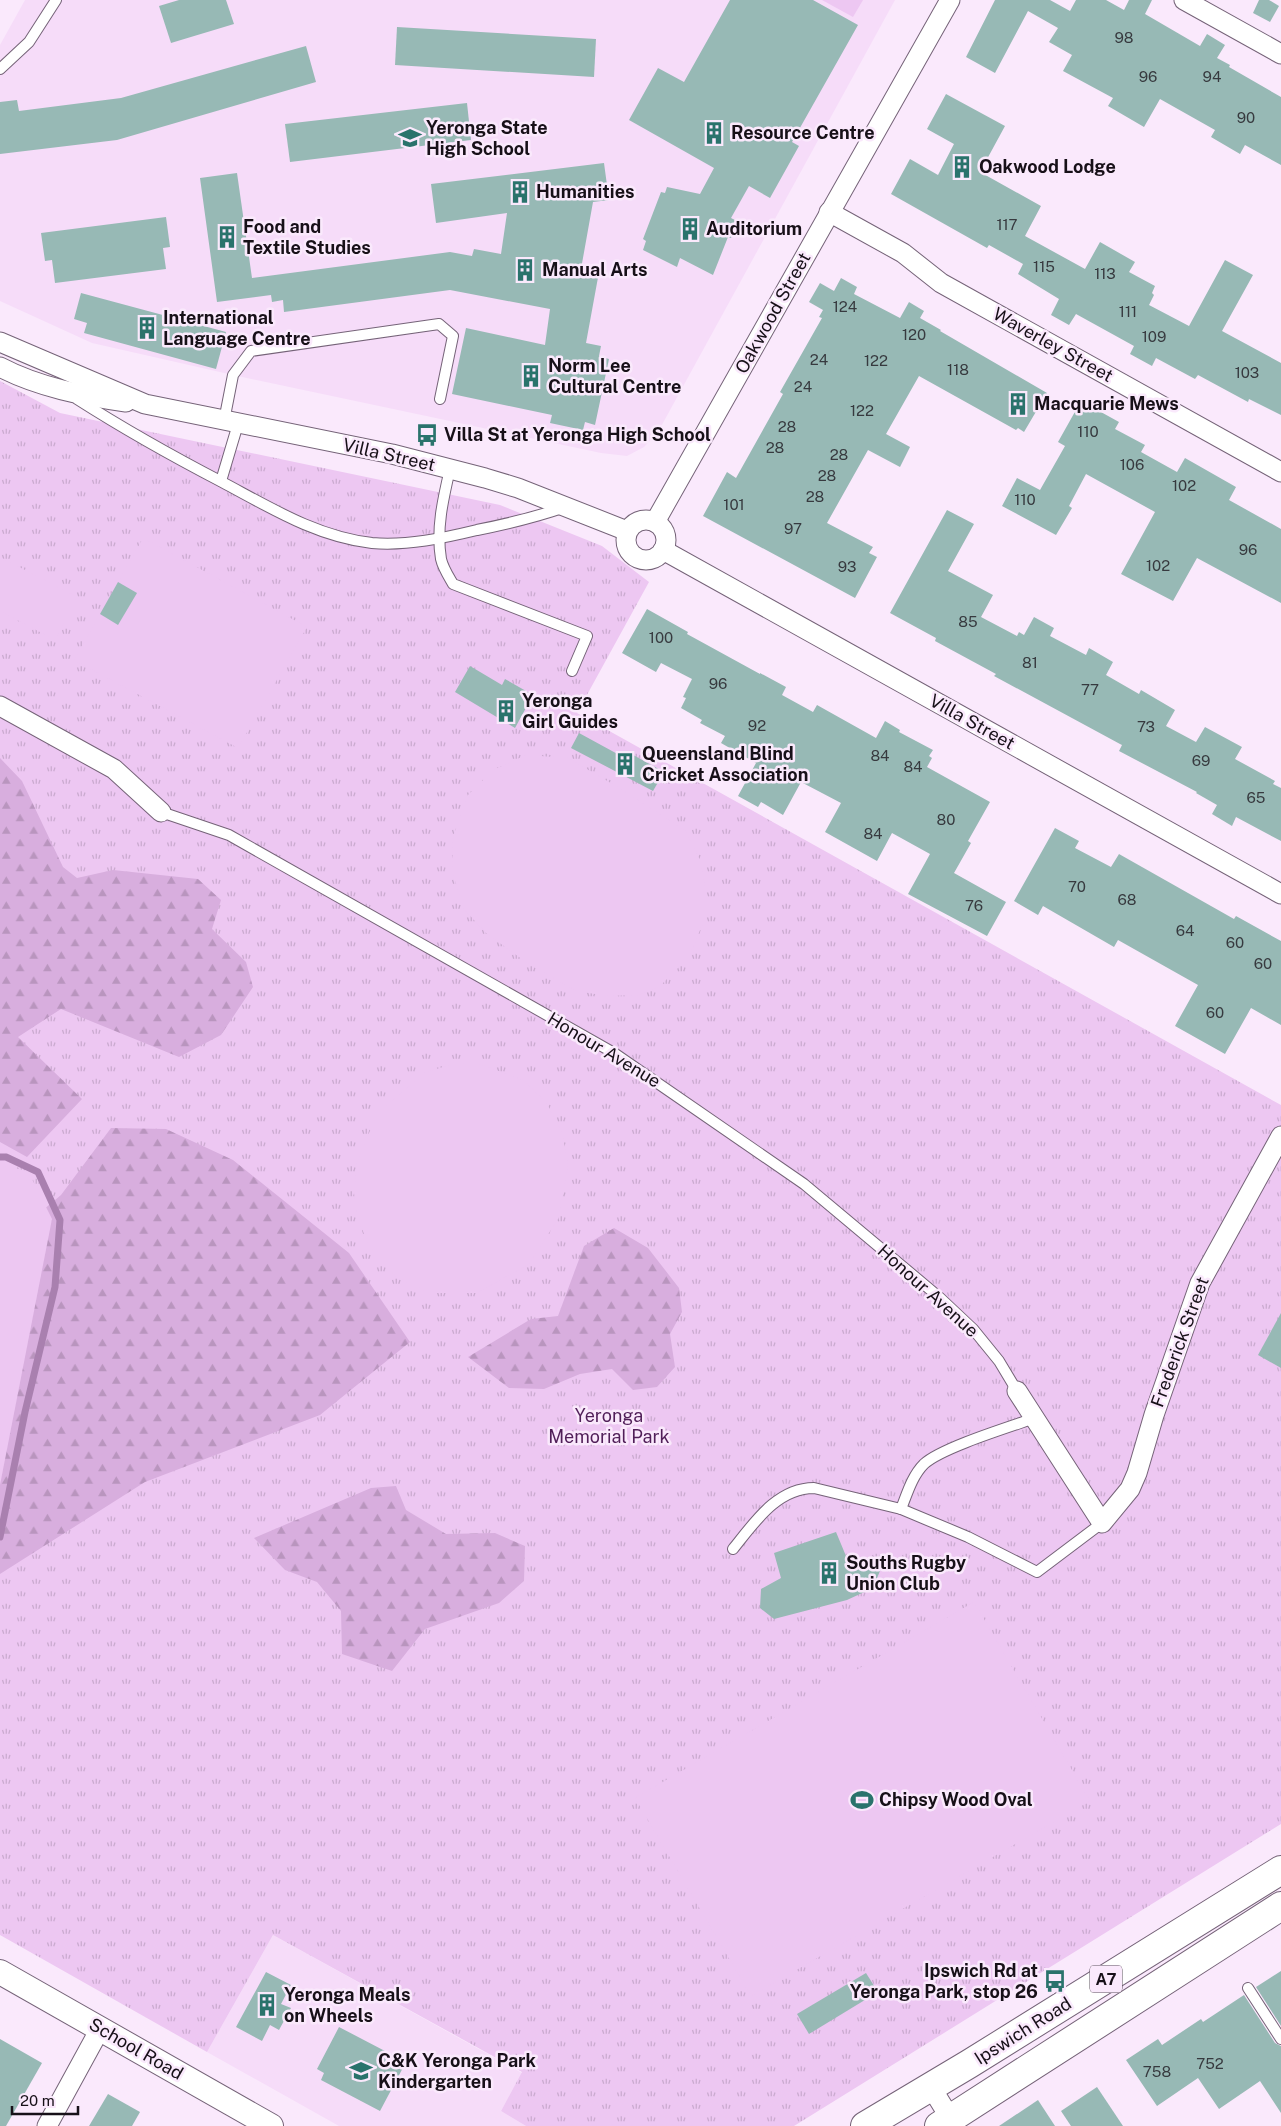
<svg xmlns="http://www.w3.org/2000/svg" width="1281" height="2126" viewBox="0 0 1281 2126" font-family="'Public Sans',sans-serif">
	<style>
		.built { fill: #f6dcf9 }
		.grass { fill: url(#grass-tufts) }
		.forest { fill: url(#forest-firs) }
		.garden { fill: #edc7f2 }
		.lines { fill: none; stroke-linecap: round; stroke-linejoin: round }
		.stream { stroke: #a980af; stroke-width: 7 }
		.building { fill: #97b9b5 }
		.service-casing { stroke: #756378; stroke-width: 12 }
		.minor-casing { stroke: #756378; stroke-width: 21 }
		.tertiary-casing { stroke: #756378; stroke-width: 26 }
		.trunk-casing { stroke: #756378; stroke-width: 30 }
		.service { stroke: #fff; stroke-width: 10 }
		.minor { stroke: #fff; stroke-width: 19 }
		.tertiary { stroke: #fff; stroke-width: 24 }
		.trunk { stroke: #fff; stroke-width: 28 }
		.labels { text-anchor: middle; stroke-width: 5; stroke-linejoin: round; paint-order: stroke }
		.number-label { font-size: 15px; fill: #373a3f }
		.shield { fill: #fae9fc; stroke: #5b515c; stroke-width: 1 }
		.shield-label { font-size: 16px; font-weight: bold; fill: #171018 }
		.poi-label { font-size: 18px; font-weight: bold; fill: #171018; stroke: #fae9fc; text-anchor: start }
		.street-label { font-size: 18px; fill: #171018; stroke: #fae9fc }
		.park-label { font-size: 18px; fill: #511f59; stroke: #fae9fc }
	</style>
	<defs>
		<pattern id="grass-tufts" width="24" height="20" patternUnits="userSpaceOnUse" patternTransform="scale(1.25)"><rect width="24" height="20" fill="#edc7f2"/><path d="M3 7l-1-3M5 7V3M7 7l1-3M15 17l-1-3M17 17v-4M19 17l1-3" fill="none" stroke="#caaacf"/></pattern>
		<pattern id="forest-firs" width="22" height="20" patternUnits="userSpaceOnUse" patternTransform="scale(1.25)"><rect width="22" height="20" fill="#d8aede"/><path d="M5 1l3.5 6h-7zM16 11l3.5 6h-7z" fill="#b995be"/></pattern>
	</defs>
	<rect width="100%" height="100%" fill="#fae9fc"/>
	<g class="built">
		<path d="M25 0H895L658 432 644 447 627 456 601 453 233 375 92 343 0 301V45Z"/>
		<path d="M273 1935 522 2073 501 2111 526 2126H339L207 2052Z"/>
	</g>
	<path class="grass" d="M0 381 60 413 500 505 602 546 649 582 577 713 1281 1105V1824L794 2126H526L501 2111 522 2072 273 1935 207 2052 0 1935Z"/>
	<g class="forest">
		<path d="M0 758 22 781 63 867 77 878 113 870 198 879 221 900 212 929 246 962 253 987 221 1035 179 1057 61 1009 18 1037 82 1099 27 1157 0 1142Z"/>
		<path d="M111 1128 166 1129 233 1160 349 1253 410 1342 320 1415 145 1482 0 1574V1246L61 1195Z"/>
		<path d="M614 1228 648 1248 679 1288 682 1312 670 1334 675 1367 657 1387 633 1390 612 1369 580 1374 544 1389 509 1388 468 1357 531 1319 558 1316 584 1246Z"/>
		<path d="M396 1486 406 1510 446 1534 495 1533 525 1546 524 1581 499 1603 425 1629 392 1671 342 1654 341 1611 317 1582 285 1570 254 1538 371 1488Z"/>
	</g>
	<g class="garden">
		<path d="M822 0H863L853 17Z"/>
		<path d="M143 538 307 627 238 748 74 660Z"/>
		<path d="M0 557 77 597 55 640 0 611Z"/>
		<path d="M526 755 568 758 621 789 686 831 700 860 705 887V918L689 957 659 987 638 995 607 996 577 991 530 965 486 933 464 909 452 871 453 837 468 795 493 770Z"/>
		<path d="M477 1063 523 1080 546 1102 562 1132 568 1165 558 1219 529 1264 477 1293H430L396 1277 369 1246 358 1219 354 1193 357 1162 377 1114 424 1073 449 1065Z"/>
		<path d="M0 1165 28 1171 52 1219 0 1485Z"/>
		<path d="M974 1602 1090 1801 751 1996 635 1798Z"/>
	</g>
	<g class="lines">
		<path class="stream" d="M0 1157H6L38 1172 60 1220 55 1287 25 1412 0 1537"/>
	</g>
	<g class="building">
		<path d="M179 0H226L234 24 171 43 159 6Z"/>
		<path d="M730 0H813L858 25 792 142 799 146 770 198 749 186 731 218 737 221 731 238 728 237 713 275 680 258 677 267 643 250 646 241 643 239 661 192 665 193 667 187 700 194 714 168 629 120 658 68 684 82Z"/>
		<path d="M995 0H1050L1070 11 1076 0H1106L1124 10 1129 0H1152L1145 14 1200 46 1207 34 1225 45 1217 58 1230 65 1229 67 1281 97V165L1245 145 1240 154 1211 137 1215 130 1160 99 1144 127 1108 106 1113 98 1063 71 1072 55 1049 42 1058 28 1028 11 995 73 966 57Z"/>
		<path d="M1259 0H1269L1279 6 1270 22 1253 13Z"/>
		<path d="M397 27 596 39 594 77 395 65Z"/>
		<path d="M306 46 316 82 117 140 0 154V102L17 100 19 111 121 98Z"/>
		<path d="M946 94 1005 126 980 172 1041 206 1025 236 1085 269 1100 242 1135 262 1129 272 1155 286 1152 293 1154 295 1149 305 1189 326 1225 260 1253 275 1222 331 1281 363V415L1249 399 1248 402 1198 375 1195 379 1156 358 1152 366 1130 354 1134 346 1076 314 1069 325 1051 315 1059 299 1018 274 1023 264 989 245 987 248 891 194 910 159 938 175 954 144 927 129Z"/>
		<path d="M467 103 471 140 290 162 285 124Z"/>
		<path d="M604 163 609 200 593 202 581 269 599 272 586 343 601 346 599 356 609 359 595 425 585 422 583 430 550 423 552 415 452 394 466 328 545 345 550 309 450 290 284 312 283 300 272 302 271 295 217 302 200 178 237 173 252 278 450 252 472 256 474 249 501 254 507 213 436 223 431 184Z"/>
		<path d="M166 217 170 247 163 248 166 269 55 283 52 260 45 261 41 233Z"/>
		<path d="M841 278 857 287 854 294 900 318 909 302 924 311 920 318 941 330 940 331 1047 393 1024 432 1018 428 1016 430 919 376 886 434 910 447 900 467 868 450 827 523 873 547 869 553 877 557 855 598 703 516 727 472 736 478 783 394 780 392 822 318 819 317 823 310 809 302 820 283 834 291Z"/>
		<path d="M81 293 226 332 216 369 84 333 87 323 74 319Z"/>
		<path d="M1081 401 1119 422 1115 429 1145 445 1141 452 1177 472 1185 458 1236 487 1229 500 1281 529V603L1197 558 1173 601 1121 574 1155 512 1086 474 1069 506 1072 508 1056 535 1002 506 1017 478 1040 490 1065 446 1058 442Z"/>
		<path d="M947 510 974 524 948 571 993 595 981 617 1017 636 1019 632 1024 635 1034 617 1054 628 1050 636 1086 655 1089 648 1113 662 1106 675 1139 694 1141 690 1175 710 1166 726 1196 742 1205 727 1242 747 1235 759 1275 781 1273 784 1281 788V841L1236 817 1232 826 1212 814 1217 805 1196 793 1197 792 1119 751 1122 745 1120 744 994 676 996 674 935 641 936 638 890 613Z"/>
		<path d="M118 582 137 593 118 625 100 614Z"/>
		<path d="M647 609 688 632 687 634 760 674V673L786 687 782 695 813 712 817 705 876 738 885 721 900 730 899 732 933 750 929 756 932 758 927 767 990 802 968 841 971 843 954 873 1006 902 987 936 908 894 930 854 892 833 877 861 825 832 841 803 801 782 783 815 761 802 758 807 738 796 756 763 721 743 725 736 700 723 702 720 681 708 686 698 683 697 692 679 661 663 656 672 622 653Z"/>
		<path d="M470 666 502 685 505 679 533 695 515 728 455 692Z"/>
		<path d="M579 733 623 757 626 751 664 772 653 791 571 748Z"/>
		<path d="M1055 828 1079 841 1075 848 1111 867 1119 854 1234 919 1236 916 1281 941V1025L1251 1008 1225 1054 1175 1026 1198 985 1118 940 1114 947 1043 906 1038 915 1014 901Z"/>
		<path d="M1281 1313V1368L1258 1355Z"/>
		<path d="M836 1532 851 1568 882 1566 873 1588 847 1600 774 1619 760 1608 761 1589 781 1578 774 1553Z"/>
		<path d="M1281 1971V2026L1256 1987Z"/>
		<path d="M266 1972 291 1985 281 2004 291 2008 279 2030 270 2025 262 2041 236 2027Z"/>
		<path d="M866 1973 878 1992 809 2034 797 2014Z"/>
		<path d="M1244 1995 1275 2043 1281 2046V2113L1260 2081 1219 2109 1198 2078 1157 2106 1126 2060 1158 2039 1162 2045 1201 2019 1203 2022Z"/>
		<path d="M339 2027 406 2062 380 2111 321 2080 324 2073 317 2069Z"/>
		<path d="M0 2039 42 2063 6 2126H0Z"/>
		<path d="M1097 2087 1123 2126H1071L1061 2111Z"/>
		<path d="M108 2094 140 2112 132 2126H89Z"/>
		<path d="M1038 2100 1055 2126H999Z"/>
	</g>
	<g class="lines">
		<defs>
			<g id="service">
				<path d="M0 69 29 42 56 0"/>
				<path d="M77 399C124 429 172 456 222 482 269 507 317 537 372 543 407 546 444 538 477 530 507 524 536 517 565 507"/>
				<path d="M224 421 233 375 251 351 439 324 453 336 440 399"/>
				<path d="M450 469C443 499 436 529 441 559 443 568 449 577 453 584L587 636 572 671"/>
				<path d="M221 481 238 424"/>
				<path d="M161 812 229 835 614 1053 804 1184 939 1297 973 1329 999 1361 1017 1391"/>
				<path d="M901 1509C907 1494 912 1476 924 1464 941 1448 1009 1427 1035 1418"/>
				<path d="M733 1549C754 1523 777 1488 814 1488L901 1509 968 1537 1037 1572 1102 1523"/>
				<path d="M1248 1988 1281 2039"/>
			</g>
			<g id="minor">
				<path d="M1184 0 1281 54"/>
				<path d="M829 212 903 253 941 283 1281 472"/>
				<path d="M0 342 145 404 392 454 485 478 518 488 627 531"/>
				<path d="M0 367C38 387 84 396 126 402"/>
				<circle cx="646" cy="540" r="20"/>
				<path d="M655 522 950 0"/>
				<path d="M663 550 1281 894"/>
				<path d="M0 706 114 769 161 812"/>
				<path d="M1017 1391 1102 1523 1130 1489 1137 1473 1154 1415 1200 1283 1281 1136"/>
				<path d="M931 2087 955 2126"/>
				<path d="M47 2126 100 2029"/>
			</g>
			<path id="tertiary" d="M0 1972 271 2126"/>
			<g id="trunk">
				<path d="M865 2126 969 2064 1281 1870"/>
				<path d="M939 2126 1281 1906"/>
			</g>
		</defs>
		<use href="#service" class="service-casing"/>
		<use href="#minor" class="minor-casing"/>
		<use href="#tertiary" class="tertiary-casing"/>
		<use href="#trunk" class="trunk-casing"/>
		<use href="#service" class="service"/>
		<use href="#minor" class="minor"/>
		<use href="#tertiary" class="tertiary"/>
		<use href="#trunk" class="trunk"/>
	</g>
	<defs>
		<symbol id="building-bare" viewBox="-9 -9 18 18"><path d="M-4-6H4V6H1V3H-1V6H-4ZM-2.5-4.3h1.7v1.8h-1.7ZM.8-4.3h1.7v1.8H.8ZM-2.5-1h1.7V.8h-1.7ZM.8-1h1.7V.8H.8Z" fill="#2a736c" stroke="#fae9fc" stroke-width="2.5" paint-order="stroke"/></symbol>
		<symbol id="school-bare" viewBox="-9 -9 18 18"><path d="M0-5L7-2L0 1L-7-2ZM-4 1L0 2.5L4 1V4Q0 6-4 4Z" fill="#2a736c" stroke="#fae9fc" stroke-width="2.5" paint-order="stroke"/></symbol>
		<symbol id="bus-bare" viewBox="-9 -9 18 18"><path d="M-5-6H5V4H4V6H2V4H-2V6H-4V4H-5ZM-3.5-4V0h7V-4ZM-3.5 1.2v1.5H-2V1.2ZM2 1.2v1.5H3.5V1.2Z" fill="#2a736c" stroke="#fae9fc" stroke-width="2.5" paint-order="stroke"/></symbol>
		<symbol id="stadium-bare" viewBox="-9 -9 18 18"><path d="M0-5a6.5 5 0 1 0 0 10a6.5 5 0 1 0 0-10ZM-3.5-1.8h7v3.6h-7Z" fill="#2a736c" stroke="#fae9fc" stroke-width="2.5" paint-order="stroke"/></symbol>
	</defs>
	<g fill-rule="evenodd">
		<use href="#building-bare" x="698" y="117" width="32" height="32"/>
		<use href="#school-bare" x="394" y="122" width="32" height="32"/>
		<use href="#building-bare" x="946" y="151" width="32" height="32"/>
		<use href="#building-bare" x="504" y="176" width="32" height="32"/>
		<use href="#building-bare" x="674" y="213" width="32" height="32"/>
		<use href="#building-bare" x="211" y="221" width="32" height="32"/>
		<use href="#building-bare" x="509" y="254" width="32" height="32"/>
		<use href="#building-bare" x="131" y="312" width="32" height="32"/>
		<use href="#building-bare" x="515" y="360" width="32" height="32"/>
		<use href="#building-bare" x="1002" y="388" width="32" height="32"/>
		<use href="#bus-bare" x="411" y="419" width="32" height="32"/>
		<use href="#building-bare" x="490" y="695" width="32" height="32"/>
		<use href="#building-bare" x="609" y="748" width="32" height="32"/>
		<use href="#building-bare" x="813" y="1557" width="32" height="32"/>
		<use href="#stadium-bare" x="846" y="1784" width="32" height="32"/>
		<use href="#bus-bare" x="1039" y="1965" width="32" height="32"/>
		<use href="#building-bare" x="251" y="1989" width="32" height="32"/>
		<use href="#school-bare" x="345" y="2055" width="32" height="32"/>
	</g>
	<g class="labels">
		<g class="number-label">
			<text x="1124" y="43">98</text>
			<text x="1148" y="82">96</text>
			<text x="1212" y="82">94</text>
			<text x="1246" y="123">90</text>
			<text x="1007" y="230">117</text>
			<text x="1044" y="272">115</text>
			<text x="1105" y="279">113</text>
			<text x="845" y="312">124</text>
			<text x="1128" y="317">111</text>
			<text x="914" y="340">120</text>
			<text x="1154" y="342">109</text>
			<text x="819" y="365">24</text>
			<text x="876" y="366">122</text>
			<text x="958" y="375">118</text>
			<text x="1247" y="378">103</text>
			<text x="803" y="392">24</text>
			<text x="862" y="416">122</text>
			<text x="787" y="432">28</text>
			<text x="1088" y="437">110</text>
			<text x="775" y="453">28</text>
			<text x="839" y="460">28</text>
			<text x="1132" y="470">106</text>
			<text x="827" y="481">28</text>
			<text x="1184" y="491">102</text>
			<text x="815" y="502">28</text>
			<text x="1025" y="505">110</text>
			<text x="734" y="510">101</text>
			<text x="793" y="534">97</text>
			<text x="1248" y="555">96</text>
			<text x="1158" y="571">102</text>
			<text x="847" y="572">93</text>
			<text x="968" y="627">85</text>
			<text x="661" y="643">100</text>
			<text x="1030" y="668">81</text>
			<text x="718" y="689">96</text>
			<text x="1090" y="695">77</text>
			<text x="757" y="731">92</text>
			<text x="1146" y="732">73</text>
			<text x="880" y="761">84</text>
			<text x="1201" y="766">69</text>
			<text x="913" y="772">84</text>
			<text x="1256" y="803">65</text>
			<text x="946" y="825">80</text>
			<text x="873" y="839">84</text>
			<text x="1077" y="892">70</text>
			<text x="1127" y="905">68</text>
			<text x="974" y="911">76</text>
			<text x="1185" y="936">64</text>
			<text x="1235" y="948">60</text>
			<text x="1263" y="969">60</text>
			<text x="1215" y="1018">60</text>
			<text x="1210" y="2069">752</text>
			<text x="1157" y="2077">758</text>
		</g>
		<rect class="shield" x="1090" y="1965.5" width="32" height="27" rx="4"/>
		<g class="shield-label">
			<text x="1106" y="1985">A7</text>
		</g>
		<g class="poi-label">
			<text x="426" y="134">Yeronga State<tspan x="426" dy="21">High School</tspan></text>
			<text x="731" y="139">Resource Centre</text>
			<text x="979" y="173">Oakwood Lodge</text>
			<text x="536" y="198">Humanities</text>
			<text x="243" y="233">Food and<tspan x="243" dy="21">Textile Studies</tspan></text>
			<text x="706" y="235">Auditorium</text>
			<text x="542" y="276">Manual Arts</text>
			<text x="163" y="324">International<tspan x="163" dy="21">Language Centre</tspan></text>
			<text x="548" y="372">Norm Lee<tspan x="548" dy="21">Cultural Centre</tspan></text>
			<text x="1034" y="410">Macquarie Mews</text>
			<text x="444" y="441">Villa St at Yeronga High School</text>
			<text x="522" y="707">Yeronga<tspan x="522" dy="21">Girl Guides</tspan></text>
			<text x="642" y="760">Queensland Blind<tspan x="642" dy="21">Cricket Association</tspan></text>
			<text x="846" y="1569">Souths Rugby<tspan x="846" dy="21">Union Club</tspan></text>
			<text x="879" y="1806">Chipsy Wood Oval</text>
			<text x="1038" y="1977" text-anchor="end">Ipswich Rd at<tspan x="1038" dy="21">Yeronga Park, stop 26</tspan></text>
			<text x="284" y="2001">Yeronga Meals<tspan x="284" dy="21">on Wheels</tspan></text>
			<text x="378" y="2067">C&amp;K Yeronga Park<tspan x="378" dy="21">Kindergarten</tspan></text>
		</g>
		<g class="street-label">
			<text transform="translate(773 313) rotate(-61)" y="6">Oakwood Street</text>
			<text transform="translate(1053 345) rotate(29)" y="6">Waverley Street</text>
			<text transform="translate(389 455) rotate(13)" y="6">Villa Street</text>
			<text transform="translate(972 722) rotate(29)" y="6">Villa Street</text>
			<text transform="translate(604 1050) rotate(31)" y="6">Honour Avenue</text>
			<text transform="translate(928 1291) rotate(42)" y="6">Honour Avenue</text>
			<text transform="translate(1180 1342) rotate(-70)" y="6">Frederick Street</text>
			<text transform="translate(1023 2031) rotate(-32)" y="6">Ipswich Road</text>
			<text transform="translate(136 2049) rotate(30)" y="6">School Road</text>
		</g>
		<g class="park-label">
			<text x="609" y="1422">Yeronga<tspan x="609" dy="21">Memorial Park</tspan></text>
		</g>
	</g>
	<path d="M12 2106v8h66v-8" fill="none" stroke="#171018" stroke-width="2.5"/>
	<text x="20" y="2106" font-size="15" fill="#171018" stroke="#fae9fc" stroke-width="4" paint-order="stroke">20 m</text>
</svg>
